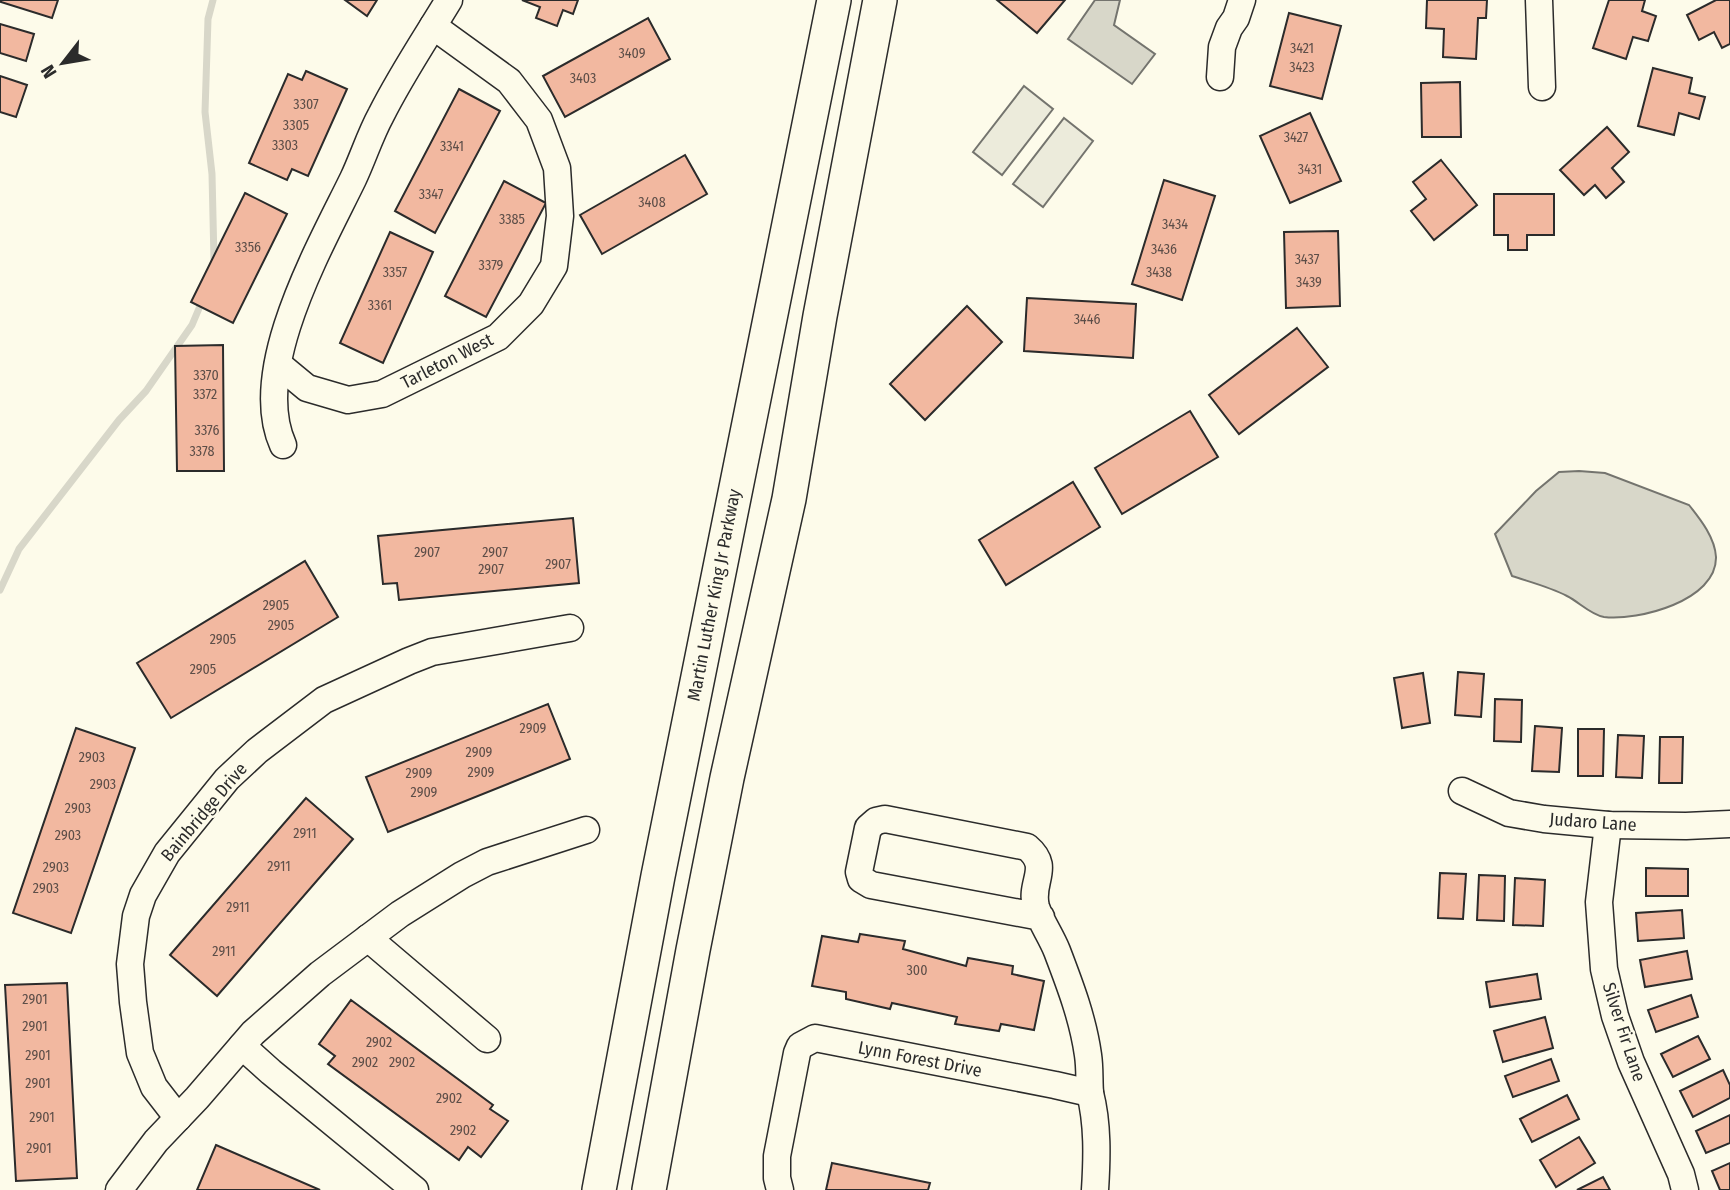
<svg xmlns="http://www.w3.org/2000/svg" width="1730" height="1190" viewBox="0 0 1730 1190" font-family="'Fira Sans Condensed',sans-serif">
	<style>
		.green { fill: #ecebdb; stroke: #74746e; stroke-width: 2 }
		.water { fill: #d8d7c9; stroke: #74746e; stroke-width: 2 }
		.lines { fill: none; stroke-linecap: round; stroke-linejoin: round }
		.stream { stroke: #d8d7c9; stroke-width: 7 }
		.building { fill: #f2b8a0; stroke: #2b2b2b; stroke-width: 2 }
		.minor-casing { stroke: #2b2b2b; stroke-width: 29 }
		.major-casing { stroke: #2b2b2b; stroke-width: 36 }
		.minor { stroke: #fdfbea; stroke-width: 26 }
		.major { stroke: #fdfbea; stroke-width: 33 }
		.labels { text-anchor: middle; stroke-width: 5; stroke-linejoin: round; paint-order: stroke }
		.number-label { font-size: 14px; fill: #5d4e48 }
		.street-label { font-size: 18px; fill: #2b2b2b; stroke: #fdfbea }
	</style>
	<rect width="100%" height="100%" fill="#fdfbea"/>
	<g class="green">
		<path d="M1024 86 1053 109 1002 175 973 152Z"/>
		<path d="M1064 118 1093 141 1043 207 1013 184Z"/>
	</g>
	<g class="water">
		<path d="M1095 0H1120L1114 25 1155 54 1132 84 1068 39Z"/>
		<path d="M1579 471 1605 473 1689 505C1701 520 1715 538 1716 557 1717 601 1638 621 1604 617 1591 615 1579 602 1567 596 1550 587 1530 582 1512 576L1495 534 1536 491 1559 472Z"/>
	</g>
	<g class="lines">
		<g class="stream">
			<path d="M213 264 214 260 212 174 205 112 208 19 213 0"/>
			<path d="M0 590 19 549 119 420 146 391 192 325 203 299"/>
		</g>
	</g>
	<g class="building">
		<path d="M1 0H58L52 18 1 2Z"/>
		<path d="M345 0H377L367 16Z"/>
		<path d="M522 0H578L573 14 563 10 557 26 536 18 540 7Z"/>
		<path d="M997 0H1065L1037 33Z"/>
		<path d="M1427 0H1487L1486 18H1478L1476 59 1443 57 1444 29 1426 28Z"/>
		<path d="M1609 0H1645L1642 11 1656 16 1648 41 1633 37 1626 59 1593 48Z"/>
		<path d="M1716 0H1730V44L1722 48 1714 32 1699 40 1687 15Z"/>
		<path d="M1289 13 1341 26 1322 99 1270 86Z"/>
		<path d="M648 18 670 59 565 117 543 76Z"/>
		<path d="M0 24 34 34 26 61 0 53Z"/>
		<path d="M1653 68 1692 78 1689 93 1705 97 1699 119 1679 113 1674 135 1638 126Z"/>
		<path d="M306 71 347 89 308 176 292 169 287 180 249 163 288 74 302 80Z"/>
		<path d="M0 76 27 85 16 117 0 112Z"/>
		<path d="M1460 82 1461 137H1422L1421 83Z"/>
		<path d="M459 89 500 111 435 233 395 211Z"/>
		<path d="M1310 113 1341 181 1290 203 1260 136Z"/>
		<path d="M1607 127 1629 152 1612 168 1624 182 1606 198 1595 185 1584 195 1560 170Z"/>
		<path d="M685 155 707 194 602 254 580 215Z"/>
		<path d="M1441 160 1477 205 1434 240 1411 211 1426 199 1413 182Z"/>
		<path d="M1164 180 1215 196 1182 300 1132 284Z"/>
		<path d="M504 181 546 203 486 317 445 296Z"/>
		<path d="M245 193 287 214 233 323 191 302Z"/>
		<path d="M1494 194H1554V235H1527V250H1508V235H1494Z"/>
		<path d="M1338 231 1340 306 1286 308 1284 232Z"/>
		<path d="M390 232 433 252 383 363 340 343Z"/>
		<path d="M1027 298 1136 304 1133 358 1024 351Z"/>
		<path d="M967 306 1002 342 925 420 890 384Z"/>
		<path d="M1297 328 1328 367 1239 434 1209 395Z"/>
		<path d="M223 345 224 471H177L175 346Z"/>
		<path d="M1190 411 1218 457 1122 514 1095 468Z"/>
		<path d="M1073 482 1100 527 1006 585 979 540Z"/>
		<path d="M573 518 579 583 399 600 397 583 383 584 378 536Z"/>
		<path d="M305 561 338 617 171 718 137 663Z"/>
		<path d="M1458 672 1484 674 1481 717 1455 715Z"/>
		<path d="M1423 673 1430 723 1402 728 1394 678Z"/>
		<path d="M1495 699 1522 700 1521 742 1494 741Z"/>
		<path d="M548 704 570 759 388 832 366 777Z"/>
		<path d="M1535 726 1562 728 1559 772 1532 771Z"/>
		<path d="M76 728 135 748 71 933 13 913Z"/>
		<path d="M1578 729H1604L1603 776H1578Z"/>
		<path d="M1618 735 1644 736 1642 778 1616 777Z"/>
		<path d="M1660 737H1683L1682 783H1659Z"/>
		<path d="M306 798 353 839 217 996 170 955Z"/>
		<path d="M1646 868 1688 869V896H1646Z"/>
		<path d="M1440 873 1466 874 1463 919 1438 918Z"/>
		<path d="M1479 875 1505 876 1504 921 1477 920Z"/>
		<path d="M1515 878 1545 880 1543 926 1513 925Z"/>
		<path d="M1682 910 1684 938 1638 941 1636 913Z"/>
		<path d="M860 934 905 941 903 949 966 966 968 958 1013 966 1012 974 1044 981 1034 1030 1001 1024 999 1031 955 1024 957 1017 892 1003 890 1009 846 999V992L812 986 822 936 858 942Z"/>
		<path d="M1687 951 1692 979 1645 987 1640 960Z"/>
		<path d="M1537 974 1541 999 1490 1007 1486 982Z"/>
		<path d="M67 983 77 1178 16 1181 5 985Z"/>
		<path d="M1691 995 1698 1017 1656 1032 1648 1010Z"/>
		<path d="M351 1000 493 1105 490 1109 508 1121 481 1157 468 1147 459 1160 328 1064 335 1056 319 1044Z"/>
		<path d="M1545 1017 1553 1048 1503 1062 1494 1031Z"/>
		<path d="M1698 1036 1710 1059 1673 1077 1661 1054Z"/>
		<path d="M1551 1059 1559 1081 1513 1097 1505 1076Z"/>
		<path d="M1723 1070 1730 1085V1098L1693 1117 1680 1091Z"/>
		<path d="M1567 1095 1579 1119 1532 1142 1520 1119Z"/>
		<path d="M1730 1115V1143L1706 1153 1696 1131Z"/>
		<path d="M1579 1137 1595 1163 1556 1187 1540 1160Z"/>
		<path d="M216 1145 320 1190H197Z"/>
		<path d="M832 1163 930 1183 928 1190H826Z"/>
		<path d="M1730 1163V1190H1720L1712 1171Z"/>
		<path d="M1603 1177 1610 1190H1577Z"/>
	</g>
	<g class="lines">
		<defs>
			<g id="minor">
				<path d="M1539 0 1542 87"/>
				<path d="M1220 77 1222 47 1229 28 1236 18 1242 0"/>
				<path d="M278 364 307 388 348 400 382 394 498 337 531 304 554 266 560 216 557 168 539 120 509 81 433 26"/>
				<path d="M283 445C249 370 320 247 353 179 363 158 370 135 381 115 401 75 426 38 449 0"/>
				<path d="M1462 791 1509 813 1544 819 1608 825 1686 826 1730 824"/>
				<path d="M1608 825 1599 902 1604 969 1615 1016 1631 1062 1681 1174 1685 1190"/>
				<path d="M1041 917 871 885 861 879 859 872 868 828 876 821 885 819 1027 847C1052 868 1029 881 1036 907 1041 922 1051 936 1057 951 1070 985 1083 1019 1088 1055 1090 1068 1089 1081 1090 1093"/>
				<path d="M368 938 487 1039"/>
				<path d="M242 1046 271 1072 415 1190"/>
				<path d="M178 1118 154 1087 140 1053 133 1002 130 964 136 916 143 895 167 853 227 779 257 751 324 700 409 661 432 652 570 628"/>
				<path d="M119 1190 156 1141 197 1098 253 1033 320 974 400 914 462 875 487 862 586 830"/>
				<path d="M780 1190 777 1178V1156L797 1053 800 1046 815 1038 1055 1085 1090 1093C1098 1124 1097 1158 1095 1190"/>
			</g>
			<g id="major">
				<path d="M599 1190 658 876 834 0"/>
				<path d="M649 1190 693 950 727 778 789 499 820 316 880 0"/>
			</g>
		</defs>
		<use href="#minor" class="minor-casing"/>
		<use href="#major" class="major-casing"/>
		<use href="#minor" class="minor"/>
		<use href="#major" class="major"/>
	</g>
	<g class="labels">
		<g class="number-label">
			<text x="1302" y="53">3421</text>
			<text x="632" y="58">3409</text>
			<text x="1302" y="72">3423</text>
			<text x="583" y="83">3403</text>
			<text x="306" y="109">3307</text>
			<text x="296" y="130">3305</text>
			<text x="1296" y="142">3427</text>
			<text x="285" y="150">3303</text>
			<text x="452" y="151">3341</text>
			<text x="1310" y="174">3431</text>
			<text x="431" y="199">3347</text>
			<text x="652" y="207">3408</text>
			<text x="512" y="224">3385</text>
			<text x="1175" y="229">3434</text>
			<text x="248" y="252">3356</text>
			<text x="1164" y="254">3436</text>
			<text x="1307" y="264">3437</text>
			<text x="491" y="270">3379</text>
			<text x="395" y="277">3357</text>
			<text x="1159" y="277">3438</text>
			<text x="1309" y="287">3439</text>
			<text x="380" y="310">3361</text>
			<text x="1087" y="324">3446</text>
			<text x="206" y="380">3370</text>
			<text x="205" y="399">3372</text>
			<text x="207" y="435">3376</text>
			<text x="202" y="456">3378</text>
			<text x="427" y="557">2907</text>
			<text x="495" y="557">2907</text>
			<text x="558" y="569">2907</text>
			<text x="491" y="574">2907</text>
			<text x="276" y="610">2905</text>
			<text x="281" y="630">2905</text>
			<text x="223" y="644">2905</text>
			<text x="203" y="674">2905</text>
			<text x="533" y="733">2909</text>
			<text x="479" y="757">2909</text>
			<text x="92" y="762">2903</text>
			<text x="481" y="777">2909</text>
			<text x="419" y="778">2909</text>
			<text x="103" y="789">2903</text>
			<text x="424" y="797">2909</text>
			<text x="78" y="813">2903</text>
			<text x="305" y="838">2911</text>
			<text x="68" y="840">2903</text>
			<text x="279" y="871">2911</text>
			<text x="56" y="872">2903</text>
			<text x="46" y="893">2903</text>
			<text x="238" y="912">2911</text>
			<text x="224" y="956">2911</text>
			<text x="917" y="975">300</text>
			<text x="35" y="1004">2901</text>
			<text x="35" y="1031">2901</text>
			<text x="379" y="1047">2902</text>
			<text x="38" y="1060">2901</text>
			<text x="365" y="1067">2902</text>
			<text x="402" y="1067">2902</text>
			<text x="38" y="1088">2901</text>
			<text x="449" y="1103">2902</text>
			<text x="42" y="1122">2901</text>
			<text x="463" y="1135">2902</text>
			<text x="39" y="1153">2901</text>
		</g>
		<g class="street-label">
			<text transform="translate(447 361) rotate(-27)" y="6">Tarleton West</text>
			<text transform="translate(714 595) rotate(-79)" y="6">Martin Luther King Jr Parkway</text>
			<text transform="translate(204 812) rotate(-50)" y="6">Bainbridge Drive</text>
			<text transform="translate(1593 822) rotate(4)" y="6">Judaro Lane</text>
			<text transform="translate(1624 1032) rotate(72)" y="6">Silver Fir Lane</text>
			<text transform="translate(920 1059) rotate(11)" y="6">Lynn Forest Drive</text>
		</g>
	</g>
	<g transform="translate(63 63) rotate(239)" stroke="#fdfbea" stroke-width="5" paint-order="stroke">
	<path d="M0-5L12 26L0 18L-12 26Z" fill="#2b2b2b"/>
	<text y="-10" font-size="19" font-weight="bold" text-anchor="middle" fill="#2b2b2b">N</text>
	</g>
</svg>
